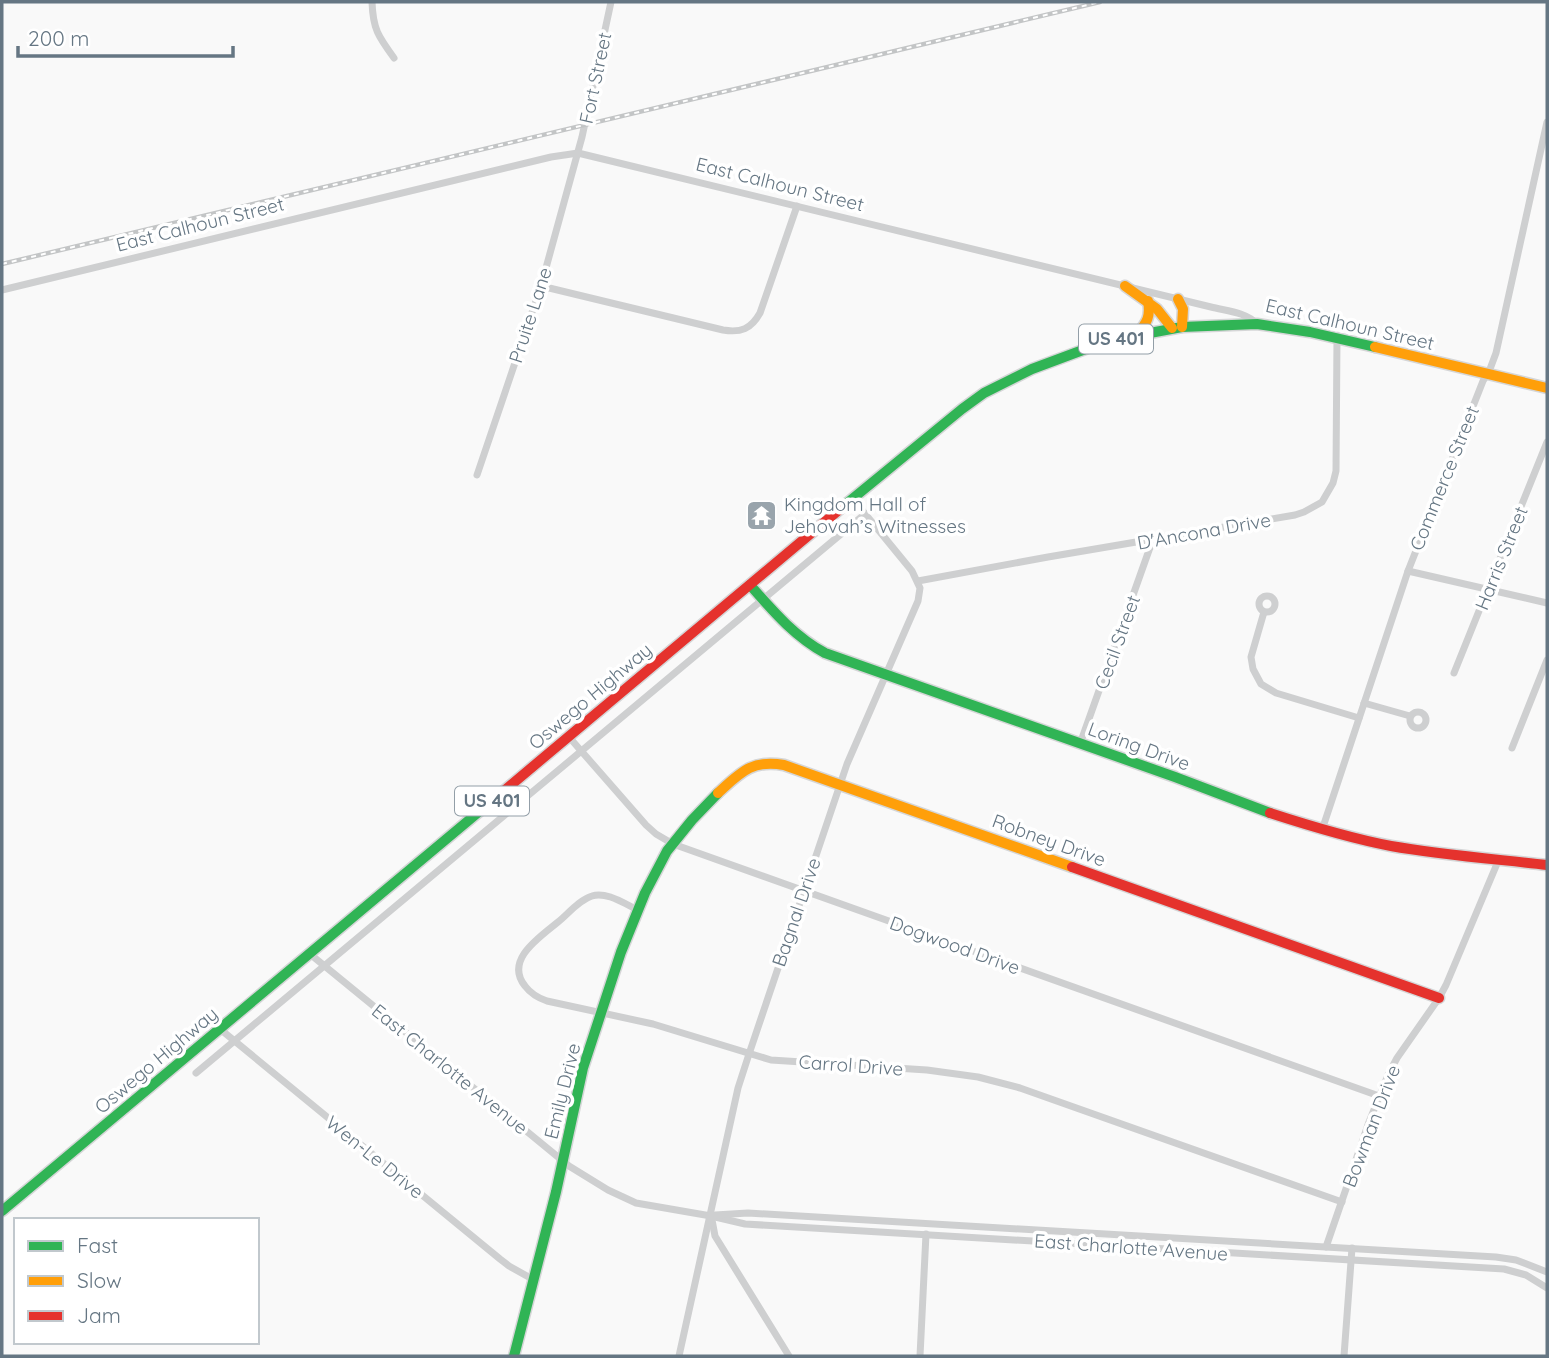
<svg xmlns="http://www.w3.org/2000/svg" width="1549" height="1358" viewBox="0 0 1549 1358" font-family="Quicksand,sans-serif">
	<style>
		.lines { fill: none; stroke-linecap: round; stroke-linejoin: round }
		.fast-casing { stroke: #d5d6d7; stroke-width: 13 }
		.slow-casing { stroke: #d5d6d7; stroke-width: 13 }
		.jam-casing { stroke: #d5d6d7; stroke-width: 13 }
		.street { stroke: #cecfd0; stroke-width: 7 }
		.fast { stroke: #30b455; stroke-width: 10 }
		.slow { stroke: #ff9f0a; stroke-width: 10 }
		.jam { stroke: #e5322d; stroke-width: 10 }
		.rail-casing { stroke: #c3c5c6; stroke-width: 4.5 }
		.rail { stroke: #fff; stroke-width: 2; stroke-dasharray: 5; stroke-linecap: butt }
		.labels { text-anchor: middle; stroke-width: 7; stroke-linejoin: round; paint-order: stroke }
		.shield { fill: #fff; stroke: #939fa8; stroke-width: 2 }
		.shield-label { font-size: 18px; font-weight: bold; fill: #657683 }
		.street-label { font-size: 19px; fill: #657683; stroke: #fff }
		.poi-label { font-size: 19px; fill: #657683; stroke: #fff; text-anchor: start }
	</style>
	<rect width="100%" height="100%" fill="#f9f9f9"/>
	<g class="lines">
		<defs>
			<g id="fast">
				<path d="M846 504 962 409 984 393 1032 369 1107 341 1182 327 1257 324 1310 332 1375 347"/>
				<path d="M750 585C773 611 794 636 825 653L1175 777 1270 813"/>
				<path d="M2 1211 493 800"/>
				<path d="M514 1356 556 1192 583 1068 621 952 645 893 667 851 692 820 718 793"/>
			</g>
			<g id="slow">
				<path d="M1125 286 1157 309 1172 328"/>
				<path d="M1178 299 1183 309 1182 327"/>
				<path d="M1137 334C1147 323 1151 316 1148 301"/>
				<path d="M1375 347 1547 388"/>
				<path d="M718 793C740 773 752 759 784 765L1072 867"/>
			</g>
			<g id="jam">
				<path d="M493 800 846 504"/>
				<path d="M1270 813C1310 826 1349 838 1391 846 1442 855 1495 859 1547 865"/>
				<path d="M1072 867 1439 998"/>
			</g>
		</defs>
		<use href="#fast" class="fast-casing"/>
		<use href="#slow" class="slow-casing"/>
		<use href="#jam" class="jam-casing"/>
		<g class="street">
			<path d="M372 2C373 29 378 36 394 58"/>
			<path d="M541 286 723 330C741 333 751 329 760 313L797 206"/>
			<path d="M2 290 551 157 578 153 1211 307C1226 311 1246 312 1257 324"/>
			<path d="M477 475 541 286 582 137 611 2"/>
			<path d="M1408 571 1547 603"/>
			<path d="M918 581 1048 557 1295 515 1304 512 1322 502 1333 483 1336 471 1337 337"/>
			<circle cx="1267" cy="604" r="8"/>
			<path d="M1264 612 1251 657 1253 669 1261 684 1276 693 1359 718"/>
			<path d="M1454 673 1547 442"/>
			<path d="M1364 703 1410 716"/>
			<circle cx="1418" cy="720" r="8"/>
			<path d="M569 737 646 825 656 834 673 844 1379 1096"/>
			<path d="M1080 744 1153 539"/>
			<path d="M1512 748 1547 660"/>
			<path d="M1322 830 1408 571 1483 381 1490 369 1496 353 1547 122"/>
			<path d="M638 910C625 904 606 891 592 896 579 900 568 914 558 922 540 937 504 960 525 986 531 994 538 998 547 1001L653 1024 771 1060 927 1070 978 1077 1020 1088 1342 1202"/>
			<path d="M310 954 569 1166 608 1190 636 1203 711 1216 745 1224 1504 1269 1526 1275 1547 1288"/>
			<path d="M220 1029 500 1259 509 1266 534 1280"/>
			<path d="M196 1073 865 514"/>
			<path d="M715 1215 748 1213 1496 1257 1516 1260 1547 1272"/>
			<path d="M712 1220 715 1236 789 1356"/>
			<path d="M1326 1247 1369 1122 1388 1075 1397 1058 1439 998 1446 985 1499 859"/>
			<path d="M679 1356 738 1088 749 1054 847 764 918 601 920 588 912 571 853 499"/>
			<path d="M920 1356 926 1234"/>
			<path d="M1344 1356 1352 1248"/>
		</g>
		<use href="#fast" class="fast"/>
		<use href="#slow" class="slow"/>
		<use href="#jam" class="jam"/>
		<defs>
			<path id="rail" d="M2 264 1100 2"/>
		</defs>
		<use href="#rail" class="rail-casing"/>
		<use href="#rail" class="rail"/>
	</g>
	<defs>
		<symbol id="temple-square" viewBox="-11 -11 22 22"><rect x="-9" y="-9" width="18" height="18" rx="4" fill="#99a4ac" stroke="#fff"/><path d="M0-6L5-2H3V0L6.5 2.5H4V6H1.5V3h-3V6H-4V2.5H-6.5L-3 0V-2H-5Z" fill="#fff"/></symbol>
	</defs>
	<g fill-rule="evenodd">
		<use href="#temple-square" x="744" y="498" width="35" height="35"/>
	</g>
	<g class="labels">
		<g class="shield">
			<rect x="1079" y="324.5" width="74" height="29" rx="5"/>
			<rect x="455" y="786.5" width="74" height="29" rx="5"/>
		</g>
		<g class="shield-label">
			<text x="1116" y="345">US 401</text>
			<text x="492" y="807">US 401</text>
		</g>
		<g class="street-label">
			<text transform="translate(595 78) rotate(-78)" y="7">Fort Street</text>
			<text transform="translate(780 184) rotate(14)" y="7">East Calhoun Street</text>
			<text transform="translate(200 224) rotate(-14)" y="7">East Calhoun Street</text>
			<text transform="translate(530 315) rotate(-72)" y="7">Pruite Lane</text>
			<text transform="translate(1350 324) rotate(13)" y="7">East Calhoun Street</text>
			<text transform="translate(1444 478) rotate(-68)" y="7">Commerce Street</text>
			<text transform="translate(1204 531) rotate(-10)" y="7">D'Ancona Drive</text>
			<text transform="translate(1501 558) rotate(-68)" y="7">Harris Street</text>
			<text transform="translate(1117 642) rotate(-70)" y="7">Cecil Street</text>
			<text transform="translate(590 696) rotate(-40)" y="7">Oswego Highway</text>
			<text transform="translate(1139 746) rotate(20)" y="7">Loring Drive</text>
			<text transform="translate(1049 840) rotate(20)" y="7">Robney Drive</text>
			<text transform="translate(796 912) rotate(-71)" y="7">Bagnal Drive</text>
			<text transform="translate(955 945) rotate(20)" y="7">Dogwood Drive</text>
			<text transform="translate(156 1060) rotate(-40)" y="7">Oswego Highway</text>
			<text transform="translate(851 1065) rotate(4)" y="7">Carrol Drive</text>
			<text transform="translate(450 1069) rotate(39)" y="7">East Charlotte Avenue</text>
			<text transform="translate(562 1091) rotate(-76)" y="7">Emily Drive</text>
			<text transform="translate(1371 1126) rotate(-69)" y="7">Bowman Drive</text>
			<text transform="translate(375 1157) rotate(39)" y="7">Wen-Le Drive</text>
			<text transform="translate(1131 1247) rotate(4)" y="7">East Charlotte Avenue</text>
		</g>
		<g class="poi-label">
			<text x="784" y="511">Kingdom Hall of<tspan x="784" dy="22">Jehovah’s Witnesses</tspan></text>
		</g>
	</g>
	<rect width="1549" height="1358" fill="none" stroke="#657683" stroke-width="7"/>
	<rect x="14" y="1218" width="245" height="126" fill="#ffffff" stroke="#c1c8cd" stroke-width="2"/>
	<rect x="28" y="1241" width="35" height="10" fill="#30b455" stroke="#c1c8cd" stroke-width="2"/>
	<text x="77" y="1253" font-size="21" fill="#657683">Fast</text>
	<rect x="28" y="1276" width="35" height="10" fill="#ff9f0a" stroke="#c1c8cd" stroke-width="2"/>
	<text x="77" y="1288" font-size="21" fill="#657683">Slow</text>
	<rect x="28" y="1311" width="35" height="10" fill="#e5322d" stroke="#c1c8cd" stroke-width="2"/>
	<text x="77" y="1323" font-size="21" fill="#657683">Jam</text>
	<path d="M18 46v10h215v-10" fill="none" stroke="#657683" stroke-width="3.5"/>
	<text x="28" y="46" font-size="21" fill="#657683" stroke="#ffffff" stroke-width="5" paint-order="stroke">200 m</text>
</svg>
